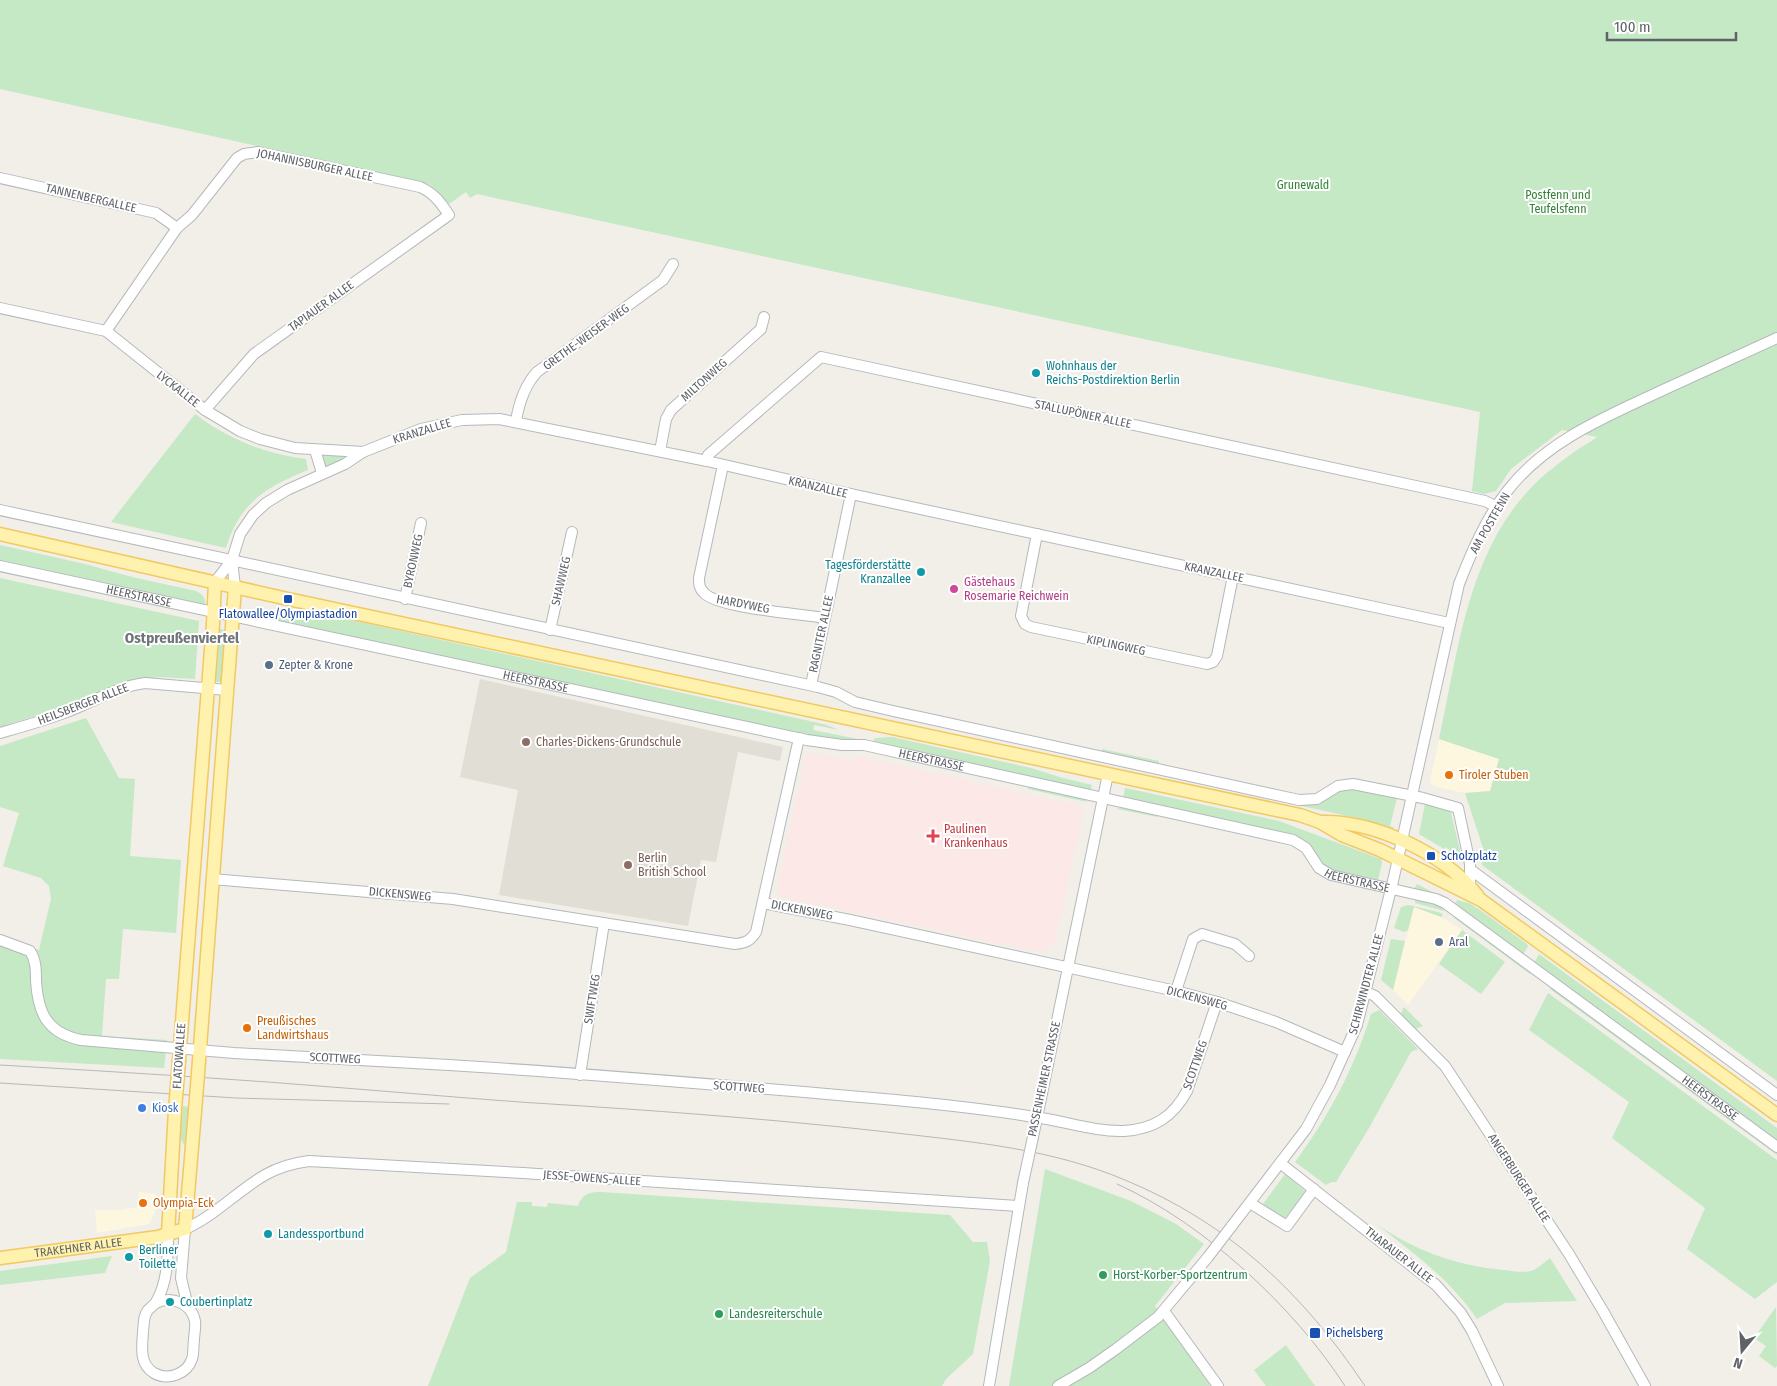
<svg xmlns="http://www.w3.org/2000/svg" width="1777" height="1386" viewBox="0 0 1777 1386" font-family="'Fira Sans Condensed',sans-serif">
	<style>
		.commercial { fill: #fef7e0 }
		.education { fill: #e1ded6 }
		.medical { fill: #fce8e6 }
		.green { fill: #c5e8c5 }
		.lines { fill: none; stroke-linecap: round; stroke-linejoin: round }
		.minor-casing { stroke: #b5b8bc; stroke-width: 12 }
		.major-casing { stroke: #f2c960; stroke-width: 15 }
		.minor { stroke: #fff; stroke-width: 10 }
		.major { stroke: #fff2af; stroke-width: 12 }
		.tram { stroke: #b6b7b8; stroke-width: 1 }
		.minor-bridge-casing { stroke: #b5b8bc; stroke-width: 12; stroke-linecap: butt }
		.major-bridge-casing { stroke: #f2c960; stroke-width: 15; stroke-linecap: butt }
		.minor-bridge { stroke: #fff; stroke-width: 10 }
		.major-bridge { stroke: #fff2af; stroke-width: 12 }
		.culture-dot { fill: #0f9aa8; stroke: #fff; stroke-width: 2 }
		.hotel-dot { fill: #d1479c; stroke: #fff; stroke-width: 2 }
		.transit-dot { fill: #1a4fb4; stroke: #fff; stroke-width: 2 }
		.service-dot { fill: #5c6f8a; stroke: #fff; stroke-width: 2 }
		.education-dot { fill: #8d6e63; stroke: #fff; stroke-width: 2 }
		.food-dot { fill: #e8710a; stroke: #fff; stroke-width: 2 }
		.health-dot { fill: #e0444e; stroke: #fff; stroke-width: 2 }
		.shop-dot { fill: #3f7fe0; stroke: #fff; stroke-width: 2 }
		.leisure-dot { fill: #2e9e5b; stroke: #fff; stroke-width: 2 }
		.labels { text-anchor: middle; stroke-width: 4; stroke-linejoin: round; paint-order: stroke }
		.street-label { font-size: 12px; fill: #5f6368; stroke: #fff }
		.park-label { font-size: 12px; fill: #348238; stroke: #fff }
		.culture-label { font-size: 12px; fill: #0d838f; stroke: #fff; text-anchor: start }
		.hotel-label { font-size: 12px; fill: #b23c85; stroke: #fff; text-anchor: start }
		.transit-label { font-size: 12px; fill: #164399; stroke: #fff; text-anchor: start }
		.service-label { font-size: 12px; fill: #4e5e75; stroke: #fff; text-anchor: start }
		.education-label { font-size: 12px; fill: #785e54; stroke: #fff; text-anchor: start }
		.food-label { font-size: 12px; fill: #c56008; stroke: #fff; text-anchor: start }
		.health-label { font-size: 12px; fill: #be3a42; stroke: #fff; text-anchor: start }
		.shop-label { font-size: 12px; fill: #366cbe; stroke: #fff; text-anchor: start }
		.leisure-label { font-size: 12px; fill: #27864d; stroke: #fff; text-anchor: start }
		.quarter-label { font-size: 15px; font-weight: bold; fill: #70757a; stroke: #fff }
	</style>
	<rect width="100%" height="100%" fill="#f1efe8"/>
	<g class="commercial">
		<path d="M1439 739 1499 759 1490 791 1465 793 1433 786 1430 782Z"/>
		<path d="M1414 907 1428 911 1445 919 1462 930 1408 1005 1393 990Z"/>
		<path d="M139 1192 156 1194 155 1212 149 1224 97 1233 95 1210H120L138 1207Z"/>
	</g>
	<path class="education" d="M480 679 783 747 780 761 738 752 716 862 701 860 688 926 499 895 518 790 460 777Z"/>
	<path class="medical" d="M806 753 818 755 821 754 854 761 856 756 1080 806 1083 814 1055 944 1041 952 781 897 777 890Z"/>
	<g class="green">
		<path d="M0 0H1777V1081L1482 865 1481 858 1485 854 1465 793 1490 791 1499 759 1439 739C1459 648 1468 544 1542 477 1555 466 1570 454 1585 445 1589 442 1594 440 1597 437L1562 430 1511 469 1496 491 1484 494 1472 491 1480 412 477 194 470 198 466 192 449 204 438 191 429 184 0 89Z"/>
		<path d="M195 414C228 439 265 454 306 459L308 470C266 487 240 502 226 548L111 522Z"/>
		<path d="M341 454 344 456 343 460 329 466H324L322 457 324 455Z"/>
		<path d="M0 545 85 564 132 577 196 591C203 594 206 599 205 606L0 562Z"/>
		<path d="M0 578 199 621 195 679 160 677 127 681 61 708 0 727Z"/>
		<path d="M258 608 292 616 294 612 319 613 805 720 827 725 839 730 814 725 813 730 873 742 875 738 892 737 1031 768 1063 778 1092 785 1090 792 828 741 256 617Z"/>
		<path d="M216 628 225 630 221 682H215Z"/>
		<path d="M86 718 119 778 135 779 130 856 181 860 176 933 123 929 119 979H106L102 1036 167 1040 164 1068 0 1059V937L39 950 51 899 49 886 41 878 3 866 0 876 19 813 0 807V746Z"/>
		<path d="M1039 746 1304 804 1336 791 1350 788 1397 798 1390 826 1395 828 1388 829 1357 818 1039 749Z"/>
		<path d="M1102 749 1159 761V764L1102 752Z"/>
		<path d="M1029 786 1083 798 1087 802 1028 789Z"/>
		<path d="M1125 788 1279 821 1381 859 1382 863 1378 880 1327 868 1322 864 1310 846 1123 799Z"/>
		<path d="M1425 804 1449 810 1451 813 1463 863 1450 853 1451 851 1446 847 1444 849 1419 834Z"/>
		<path d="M1122 807 1159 814 1158 817 1117 809Z"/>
		<path d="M1417 884 1455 904 1457 900 1469 903 1480 910 1527 944 1528 947 1523 954 1414 889Z"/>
		<path d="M1415 899 1445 907 1444 911 1415 903Z"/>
		<path d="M1408 905 1438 912 1443 914 1441 917 1414 907 1408 930 1404 932 1394 928 1401 907Z"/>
		<path d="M1457 915 1532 971 1530 974 1453 917Z"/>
		<path d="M1462 930 1505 962 1481 994 1439 964Z"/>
		<path d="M1391 939 1405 941 1393 990 1381 980Z"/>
		<path d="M1539 954 1777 1128V1142L1534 963Z"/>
		<path d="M1552 986 1777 1151V1155L1550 989Z"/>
		<path d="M1548 993 1777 1160V1282L1755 1299 1687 1249 1705 1208 1612 1138 1629 1102 1529 1030Z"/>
		<path d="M1403 1008H1405L1423 1026 1415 1029 1401 1015Z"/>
		<path d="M1379 1010 1418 1049 1411 1052 1369 1128 1336 1182H1331L1326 1185 1295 1162C1329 1116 1354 1069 1371 1014Z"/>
		<path d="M183 1106 189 1107 185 1146 180 1138Z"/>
		<path d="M1045 1169 1131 1201 1176 1224 1204 1244 1155 1306 1210 1386H1009Z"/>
		<path d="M1285 1174 1306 1192 1285 1218 1263 1204Z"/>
		<path d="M601 1192 950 1215 973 1242H987L990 1261 973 1354 946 1379 942 1386H428L470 1278 506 1252 517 1202H532V1206L547 1207 548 1203 578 1206C582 1194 589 1192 601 1192Z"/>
		<path d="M1375 1223C1413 1250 1457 1266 1504 1270 1512 1271 1523 1273 1531 1271 1537 1269 1545 1262 1550 1258L1577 1301 1505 1303 1477 1319C1448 1277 1414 1254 1375 1223Z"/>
		<path d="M112 1256 105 1273 0 1285V1271Z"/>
		<path d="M1776 1307 1777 1366 1775 1368 1759 1356 1766 1346 1754 1338Z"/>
		<path d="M1286 1345 1315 1386H1266L1254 1370Z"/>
	</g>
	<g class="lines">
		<defs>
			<g id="minor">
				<path d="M0 178 156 213 177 228"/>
				<path d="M0 308 106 331 205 410 240 431 260 439 295 448 363 452"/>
				<path d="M106 331 177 228 192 215 237 158 244 154 258 152 420 187C434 193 441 203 449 215L254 354 205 410"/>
				<path d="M516 421C519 403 524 386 537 372L663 280 673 264"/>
				<path d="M315 450 322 473"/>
				<path d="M660 451 666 419 671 410 761 329 764 317"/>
				<path d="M707 461 708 455 821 357 1485 501 1497 507"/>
				<path d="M723 465 699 578C699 584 699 588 704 593 718 608 801 614 825 618"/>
				<path d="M0 510 818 687 836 692 855 702 893 711 1299 800 1317 799 1338 786 1353 784 1423 798 1458 808 1470 864V887"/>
				<path d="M1037 534 1021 616 1025 624 1031 627 1207 664 1213 662 1217 656 1233 576"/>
				<path d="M232 560 235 587"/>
				<path id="s1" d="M0 566 807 740 842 745H864L1293 840 1306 848 1319 868 1331 875 1436 899 1445 903 1777 1147"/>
				<path d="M215 582 232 560 240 534 253 515 266 503 287 490 345 464 363 452 421 429 462 420 499 419 707 461 851 494 1449 623"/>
				<path d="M405 599 421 523"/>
				<path d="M550 630 572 532"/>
				<path d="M811 685 851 494"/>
				<path d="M0 733C21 727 43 721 64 713 91 703 116 687 145 683L227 690"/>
				<path d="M1471 870 1777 1095"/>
				<path d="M212 879 453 899 735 944C746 943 750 941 756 932L799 738"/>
				<path d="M763 903 850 920 1176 991 1217 1002 1276 1022 1345 1052"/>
				<path d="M0 940 30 951C36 960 36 970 36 981 38 1013 47 1033 81 1040 132 1044 183 1049 234 1053 299 1057 365 1060 431 1064 571 1072 710 1084 849 1096 911 1101 973 1107 1035 1117 1064 1121 1095 1132 1124 1131 1154 1129 1173 1117 1187 1091L1217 1002"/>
				<path d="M1176 991 1193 939 1202 934 1235 944 1249 956"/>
				<path d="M1366 992 1375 996 1445 1066 1569 1254 1603 1311 1645 1386"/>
				<path d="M580 1075 604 923"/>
				<path d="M1033 1137 1108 774"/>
				<path d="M1280 1163 1436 1285 1461 1313 1472 1331 1498 1386"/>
				<path d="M1250 1203 1287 1226 1314 1189"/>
				<path d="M1231 1227 1306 1129 1330 1085 1357 1025 1393 881 1459 584C1472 551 1486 518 1508 490 1547 440 1608 416 1663 390 1701 373 1739 355 1777 338"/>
				<path d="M156 1303C171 1296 191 1302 195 1321 196 1327 194 1334 194 1340 193 1346 194 1353 192 1359 187 1374 168 1381 154 1373 139 1364 142 1347 143 1332 144 1324 143 1316 148 1310 151 1307 154 1305 156 1302 168 1282 168 1256 168 1234"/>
				<path d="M188 1307 181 1278 185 1229C215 1216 237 1191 265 1175 279 1167 293 1163 309 1161L523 1173 1018 1206"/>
				<path d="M1164 1311 1218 1386"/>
				<path d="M989 1386 1023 1183"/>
				<path d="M1058 1386 1089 1368 1116 1349 1158 1317 1208 1257"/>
			</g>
			<g id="major">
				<path d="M0 534 288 599 1300 815 1320 822 1342 835 1380 850 1481 900 1777 1115"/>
				<path d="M1320 822C1374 820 1443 853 1477 895"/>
				<path d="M179 1060 213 624 215 582"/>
				<path d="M199 1061 235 587"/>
				<path d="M168 1234 175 1110"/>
				<path id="s2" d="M0 1258 158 1237 185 1229 195 1111"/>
			</g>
		</defs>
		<use href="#minor" class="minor-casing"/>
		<use href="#major" class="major-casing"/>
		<use href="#minor" class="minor"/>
		<use href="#major" class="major"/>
		<g class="tram">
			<path d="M0 1065C119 1072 238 1079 357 1089 433 1095 508 1102 583 1106 688 1113 792 1121 896 1133 974 1142 1052 1149 1125 1180 1229 1223 1303 1293 1365 1386"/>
			<path d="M0 1083 236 1098 449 1104"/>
			<path d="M1117 1184C1204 1223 1294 1307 1345 1386"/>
		</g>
		<defs>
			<g id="minor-bridge">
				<path d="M1023 1183 1033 1137"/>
				<path d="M1208 1257 1231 1227"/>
			</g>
			<g id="major-bridge">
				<path d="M175 1110 179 1060"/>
				<path d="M195 1111 199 1061"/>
			</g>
		</defs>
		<use href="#minor-bridge" class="minor-bridge-casing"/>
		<use href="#major-bridge" class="major-bridge-casing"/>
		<use href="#minor-bridge" class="minor-bridge"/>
		<use href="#major-bridge" class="major-bridge"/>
	</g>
	<g class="culture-dot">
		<circle cx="1036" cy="373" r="5"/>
		<circle cx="921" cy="572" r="5"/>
		<circle cx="268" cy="1234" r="5"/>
		<circle cx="129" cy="1257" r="5"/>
		<circle cx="170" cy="1302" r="5"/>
	</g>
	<circle class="hotel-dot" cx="954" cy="589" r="5"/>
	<g class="transit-dot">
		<rect x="283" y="594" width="10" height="10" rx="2.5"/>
		<rect x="1426" y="851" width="10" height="10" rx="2.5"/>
		<rect x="1309" y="1327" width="12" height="12" rx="2.5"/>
	</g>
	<g class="service-dot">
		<circle cx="269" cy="665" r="5"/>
		<circle cx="1439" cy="942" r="5"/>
	</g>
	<g class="education-dot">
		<circle cx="526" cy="742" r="5"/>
		<circle cx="628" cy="865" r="5"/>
	</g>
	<g class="food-dot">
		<circle cx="1449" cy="775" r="5"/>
		<circle cx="247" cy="1028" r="5"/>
		<circle cx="143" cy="1203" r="5"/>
	</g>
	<path class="health-dot" d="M930.5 828.5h5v5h5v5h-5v5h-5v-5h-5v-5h5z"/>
	<circle class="shop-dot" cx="142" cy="1108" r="5"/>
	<g class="leisure-dot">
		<circle cx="1103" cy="1275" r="5"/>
		<circle cx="719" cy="1314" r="5"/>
	</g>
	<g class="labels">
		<g class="street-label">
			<text transform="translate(315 165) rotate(12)" y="4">JOHANNISBURGER ALLEE</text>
			<text transform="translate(91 198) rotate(13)" y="4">TANNENBERGALLEE</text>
			<text transform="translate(321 306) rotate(-36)" y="4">TAPIAUER ALLEE</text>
			<text transform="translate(586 337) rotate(-36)" y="4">GRETHE-WEISER-WEG</text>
			<text transform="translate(704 380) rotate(-42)" y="4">MILTONWEG</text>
			<text transform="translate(178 389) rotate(38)" y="4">LYCKALLEE</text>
			<text transform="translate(1083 414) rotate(12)" y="4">STALLUPÖNER ALLEE</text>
			<text transform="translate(422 431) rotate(-17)" y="4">KRANZALLEE</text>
			<text transform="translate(818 487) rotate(13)" y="4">KRANZALLEE</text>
			<text transform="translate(1490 523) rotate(-60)" y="4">AM POSTFENN</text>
			<text transform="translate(413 561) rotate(-78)" y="4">BYRONWEG</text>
			<text transform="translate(1214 572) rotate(12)" y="4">KRANZALLEE</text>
			<text transform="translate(561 581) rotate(-77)" y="4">SHAWWEG</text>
			<text dy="4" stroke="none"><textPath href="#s1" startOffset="142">HEERSTRASSE</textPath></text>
			<text transform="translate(743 604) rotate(11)" y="4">HARDYWEG</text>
			<text transform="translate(821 634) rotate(-78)" y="4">RAGNITER ALLEE</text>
			<text transform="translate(1116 645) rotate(12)" y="4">KIPLINGWEG</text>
			<text dy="4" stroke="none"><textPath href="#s1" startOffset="548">HEERSTRASSE</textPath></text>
			<text transform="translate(83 704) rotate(-21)" y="4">HEILSBERGER ALLEE</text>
			<text dy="4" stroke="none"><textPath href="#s1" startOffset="952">HEERSTRASSE</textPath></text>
			<text dy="4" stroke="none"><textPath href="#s1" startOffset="1402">HEERSTRASSE</textPath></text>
			<text transform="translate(400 894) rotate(5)" y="4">DICKENSWEG</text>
			<text transform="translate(802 910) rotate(11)" y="4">DICKENSWEG</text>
			<text transform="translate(1366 984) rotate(-75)" y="4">SCHIRWINDTER ALLEE</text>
			<text transform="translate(1197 998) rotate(15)" y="4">DICKENSWEG</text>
			<text transform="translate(592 999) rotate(-81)" y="4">SWIFTWEG</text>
			<text transform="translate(179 1056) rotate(-86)" y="4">FLATOWALLEE</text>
			<text transform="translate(335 1058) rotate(3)" y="4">SCOTTWEG</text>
			<text transform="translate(1195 1065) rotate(-71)" y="4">SCOTTWEG</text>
			<text transform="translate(1044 1079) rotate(-78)" y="4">PASSENHEIMER STRASSE</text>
			<text transform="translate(739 1087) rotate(4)" y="4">SCOTTWEG</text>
			<text dy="4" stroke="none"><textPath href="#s1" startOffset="1822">HEERSTRASSE</textPath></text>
			<text transform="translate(592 1178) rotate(4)" y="4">JESSE-OWENS-ALLEE</text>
			<text transform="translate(1519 1178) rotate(57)" y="4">ANGERBURGER ALLEE</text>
			<text dy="4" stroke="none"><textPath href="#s2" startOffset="79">TRAKEHNER ALLEE</textPath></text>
			<text transform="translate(1399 1255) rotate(38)" y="4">THARAUER ALLEE</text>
		</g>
		<g class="park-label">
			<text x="1303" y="189">Grunewald</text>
			<text x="1558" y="199">Postfenn und<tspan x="1558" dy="14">Teufelsfenn</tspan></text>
		</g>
		<g class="culture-label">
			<text x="1046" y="370">Wohnhaus der<tspan x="1046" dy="14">Reichs-Postdirektion Berlin</tspan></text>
			<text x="911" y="569" text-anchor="end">Tagesförderstätte<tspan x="911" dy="14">Kranzallee</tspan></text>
			<text x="278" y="1238">Landessportbund</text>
			<text x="139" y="1254">Berliner<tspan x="139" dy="14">Toilette</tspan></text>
			<text x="180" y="1306">Coubertinplatz</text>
		</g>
		<g class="hotel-label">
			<text x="964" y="586">Gästehaus<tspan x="964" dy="14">Rosemarie Reichwein</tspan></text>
		</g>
		<g class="transit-label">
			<text x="288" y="618" text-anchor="middle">Flatowallee/Olympiastadion</text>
			<text x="1441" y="860">Scholzplatz</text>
			<text x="1326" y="1337">Pichelsberg</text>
		</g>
		<g class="service-label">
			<text x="279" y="669">Zepter &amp; Krone</text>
			<text x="1449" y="946">Aral</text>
		</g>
		<g class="education-label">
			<text x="536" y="746">Charles-Dickens-Grundschule</text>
			<text x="638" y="862">Berlin<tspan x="638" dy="14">British School</tspan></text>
		</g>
		<g class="food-label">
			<text x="1459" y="779">Tiroler Stuben</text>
			<text x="257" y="1025">Preußisches<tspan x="257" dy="14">Landwirtshaus</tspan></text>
			<text x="153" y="1207">Olympia-Eck</text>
		</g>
		<g class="health-label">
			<text x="944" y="833">Paulinen<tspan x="944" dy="14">Krankenhaus</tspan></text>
		</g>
		<g class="shop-label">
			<text x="152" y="1112">Kiosk</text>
		</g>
		<g class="leisure-label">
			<text x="1113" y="1279">Horst-Korber-Sportzentrum</text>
			<text x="729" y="1318">Landesreiterschule</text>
		</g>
		<g class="quarter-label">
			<text x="182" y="643">Ostpreußenviertel</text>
		</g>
	</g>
	<g transform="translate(1742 1351) rotate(198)" stroke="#ffffff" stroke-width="4" paint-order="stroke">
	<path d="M0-4L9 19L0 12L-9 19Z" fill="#5f6368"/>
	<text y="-8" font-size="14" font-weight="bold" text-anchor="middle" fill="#5f6368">N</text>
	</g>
	<path d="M1607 32v8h129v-8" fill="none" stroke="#5f6368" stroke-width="2.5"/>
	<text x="1614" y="32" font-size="15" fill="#5f6368" stroke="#ffffff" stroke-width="4" paint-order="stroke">100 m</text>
</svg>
